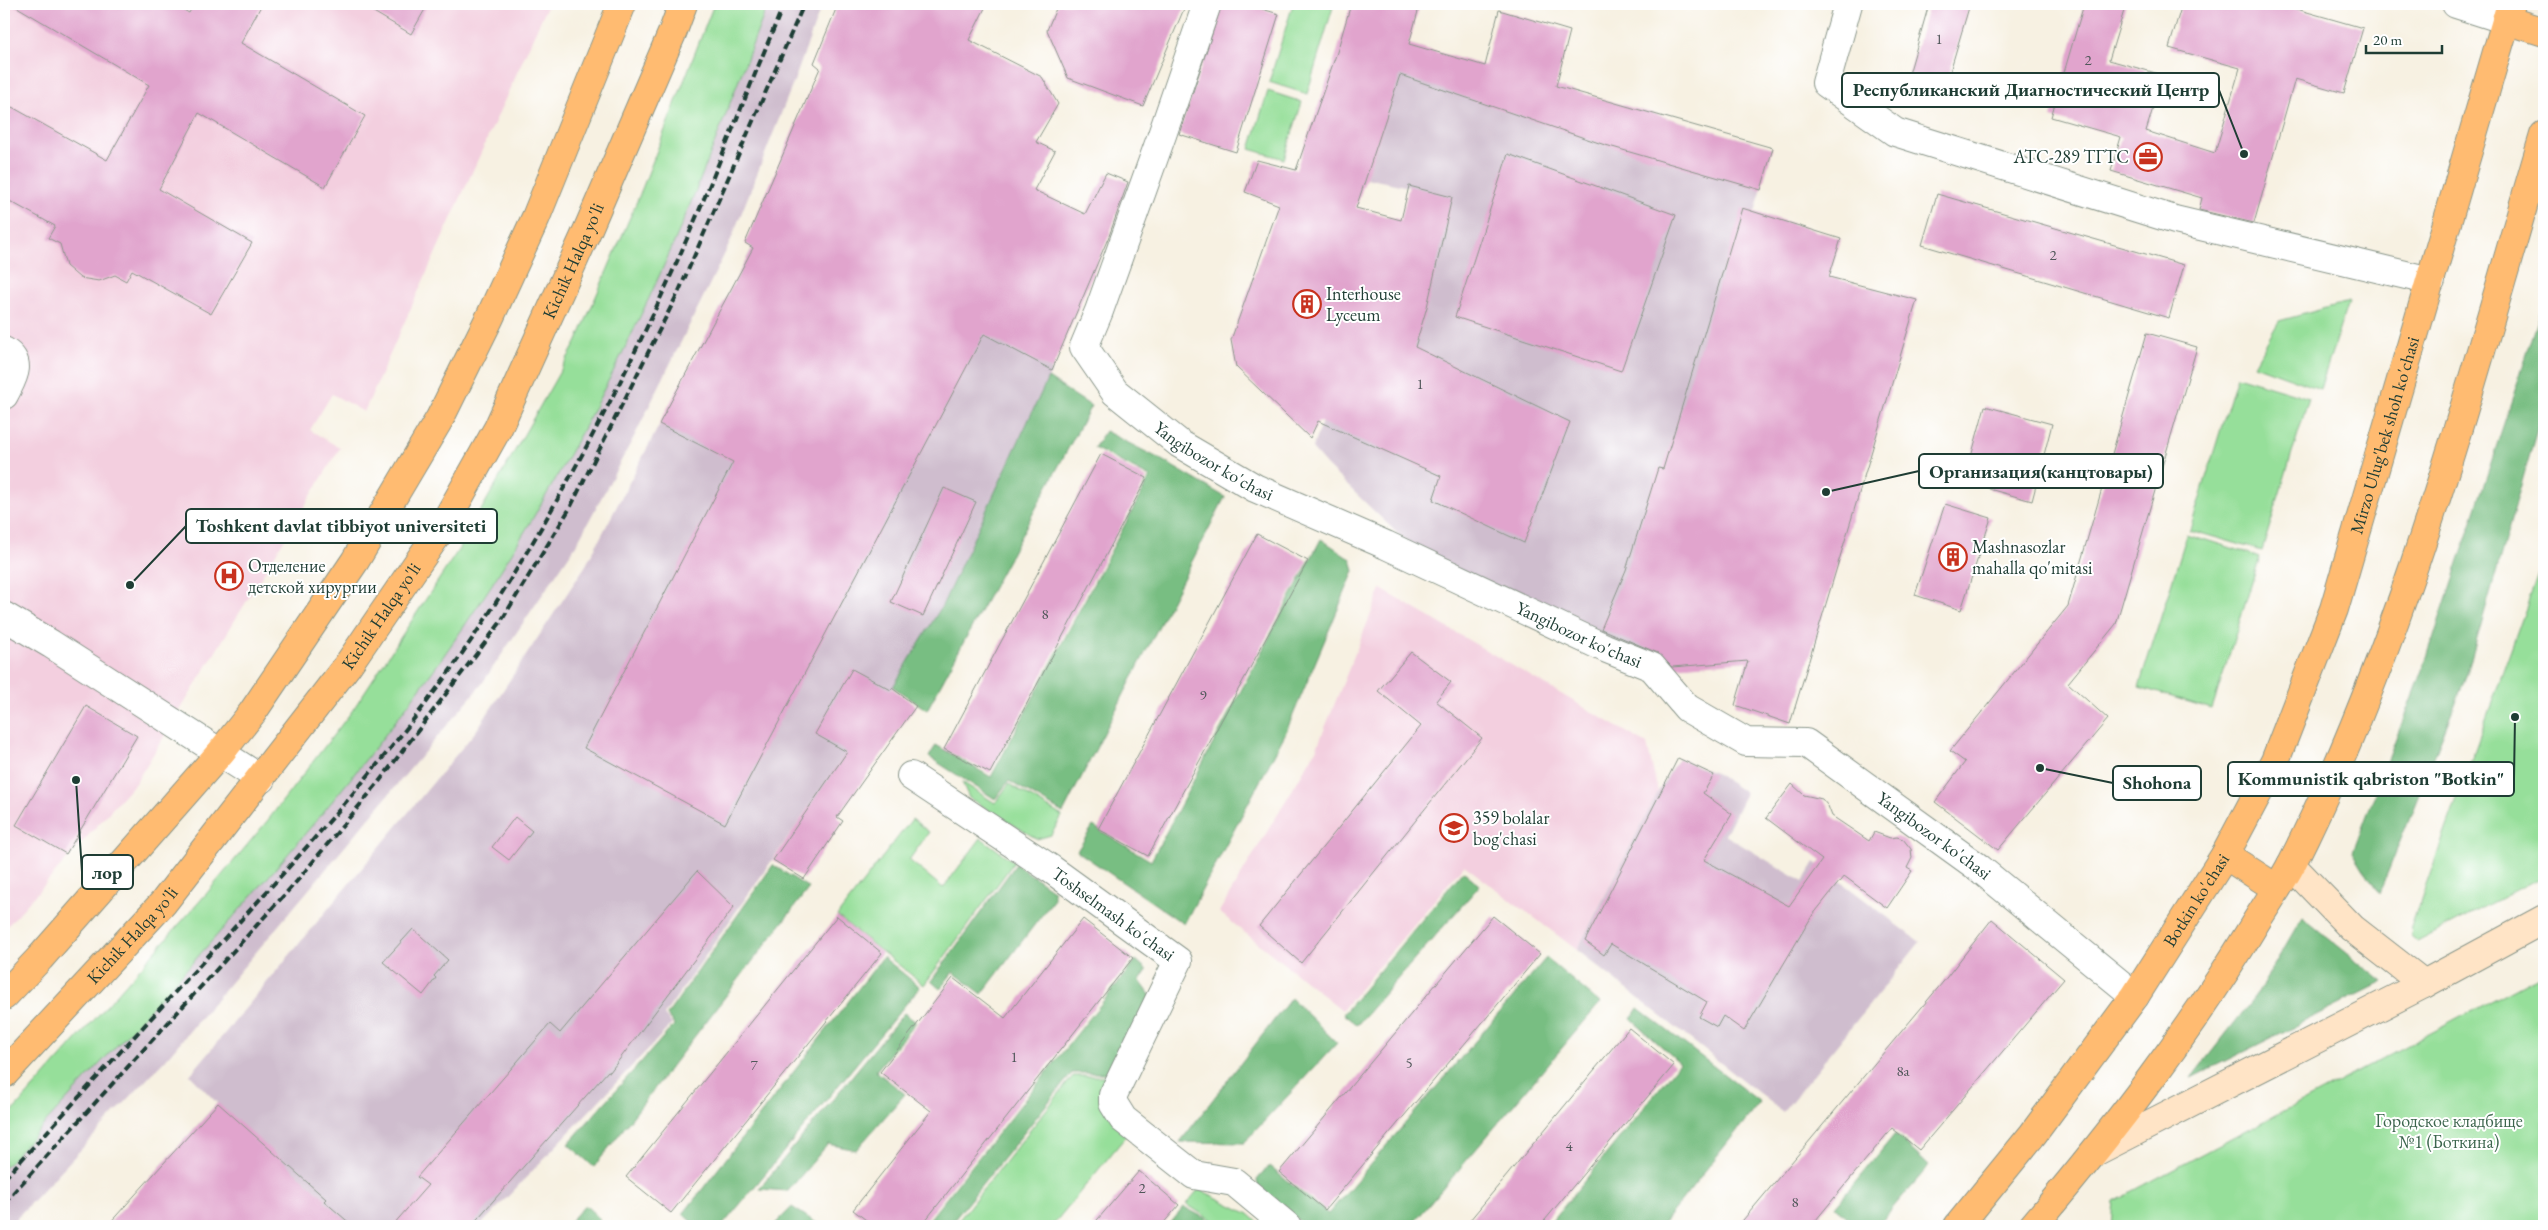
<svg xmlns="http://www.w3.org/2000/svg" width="2548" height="1230" viewBox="0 0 2548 1230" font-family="'EB Garamond',serif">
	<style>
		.built { fill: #f3cfdf }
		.industrial { fill: #cfbdce }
		.green { fill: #96df9a; stroke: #5a8e67 }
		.forest { fill: #78be82; stroke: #4c7e5b }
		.building { fill: #e1a4cd }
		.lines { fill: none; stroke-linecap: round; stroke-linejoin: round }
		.street-casing { stroke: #8b978b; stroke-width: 30 }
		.secondary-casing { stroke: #8b978b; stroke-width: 30 }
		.primary-casing { stroke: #8b978b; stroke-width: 30 }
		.highway-casing { stroke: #8b978b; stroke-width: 30 }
		.street { stroke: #fff; stroke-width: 28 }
		.secondary { stroke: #ffe4c6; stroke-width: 28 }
		.primary { stroke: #ffbb71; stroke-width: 28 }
		.highway { stroke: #ffbb71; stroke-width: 28 }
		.rail { stroke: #1f3d34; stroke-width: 4; stroke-dasharray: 8 4; stroke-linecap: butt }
		.labels { text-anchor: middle; stroke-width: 4; stroke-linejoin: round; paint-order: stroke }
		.number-label { font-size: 15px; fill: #50575a }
		.poi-label { font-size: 18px; fill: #1f3d34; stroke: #fff; text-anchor: start }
		.street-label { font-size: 18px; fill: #1f3d34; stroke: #fff }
		.park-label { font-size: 18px; fill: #3d664e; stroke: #fff }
		.leader { fill: none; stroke: #1f3d34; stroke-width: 2 }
		.callout-dot { fill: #1f3d34; stroke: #fff; stroke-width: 2 }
		.callout { fill: #fff; stroke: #1f3d34; stroke-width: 2 }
		.callout-label { font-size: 19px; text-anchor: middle; font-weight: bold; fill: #1f3d34 }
	</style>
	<rect width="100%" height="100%" fill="#fff"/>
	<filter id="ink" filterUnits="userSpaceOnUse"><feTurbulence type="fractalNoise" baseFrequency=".02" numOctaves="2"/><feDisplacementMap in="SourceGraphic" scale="10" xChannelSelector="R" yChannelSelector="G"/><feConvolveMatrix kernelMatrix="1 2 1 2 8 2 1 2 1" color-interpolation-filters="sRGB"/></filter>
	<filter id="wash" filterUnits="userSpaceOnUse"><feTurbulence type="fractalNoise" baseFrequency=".0096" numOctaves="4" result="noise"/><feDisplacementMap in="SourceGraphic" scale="20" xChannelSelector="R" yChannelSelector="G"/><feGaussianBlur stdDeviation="1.12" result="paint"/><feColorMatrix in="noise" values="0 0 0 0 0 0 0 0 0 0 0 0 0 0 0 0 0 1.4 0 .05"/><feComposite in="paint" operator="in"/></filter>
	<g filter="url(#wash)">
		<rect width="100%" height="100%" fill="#f7f1e2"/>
		<g class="built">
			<path d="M4 4H548L364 412 332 394 310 430 340 448 173 722 136 782 4 930Z"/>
			<path d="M1381 589 1647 744 1658 792 1577 950 1464 865 1342 1010 1219 912 1316 750Z"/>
		</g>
		<g class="industrial">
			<path d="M768 4H822L796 76 728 247 636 433 576 545 481 685 166 1059 9 1226H4V1168L299 840 364 761 441 659 490 588 596 404 649 297 702 175Z"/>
			<path d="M838 4H987L969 40 1042 77 1058 104 1036 142 1055 151 1034 191 984 334 1052 370 942 606 893 687 664 1015 672 1024 480 1226H107L217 1103 190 1075 476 731 586 565 752 248 745 243 820 68 814 63Z"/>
			<path d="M1409 44 1773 148 1755 212 1841 239 1708 664 1670 667 1419 554 1327 466 1312 449 1322 421 1388 280 1409 187 1366 178Z"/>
			<path d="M1678 758 1717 774 1746 793 1725 835 1803 882 1815 862 1920 942 1783 1112 1577 950 1658 792Z"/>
		</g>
		<g class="green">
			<path d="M714 4H768C730 102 694 203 649 298 602 398 549 496 489 589 352 800 173 983 4 1168V1121L207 893 268 820 352 711 459 549 576 343 640 194Z"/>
			<path d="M1293 4H1321L1333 7 1307 94 1269 82Z"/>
			<path d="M1268 91 1302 102 1284 159 1250 149Z"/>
			<path d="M2348 302 2320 389 2254 365 2279 321Z"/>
			<path d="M2237 376 2309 398 2262 551 2190 530Z"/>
			<path d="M2187 534 2260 557 2212 709 2139 687Z"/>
			<path d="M2544 558V876L2417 942 2410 936 2411 927Z"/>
			<path d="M962 782 995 803 1009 784 1062 816 1051 835 1037 839 969 798Z"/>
			<path d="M912 819 929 832 909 860 943 888 981 838 1014 862 924 985 837 916Z"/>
			<path d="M2544 973V1226H2112L2114 1201Z"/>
			<path d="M1073 1076H1112L1127 1135 1052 1226H954Z"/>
			<path d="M1199 1189 1249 1214 1262 1226H1221L1186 1204Z"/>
		</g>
		<g class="forest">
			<path d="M2544 302V405L2466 677 2379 894 2353 852 2427 657Z"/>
			<path d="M1048 378 1091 406 927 710 893 687 942 606Z"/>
			<path d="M1105 431 1160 459 1225 497 1063 813 1009 781 995 799 929 757 936 745 991 777 1150 477 1094 448Z"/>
			<path d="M1321 539 1351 559 1354 571 1285 734 1184 924 1077 851 1093 826 1151 861Z"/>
			<path d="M1016 864 1053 890 1054 899 982 994 953 972 940 989 931 981Z"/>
			<path d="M773 865 809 888 594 1167 568 1144 674 1025 667 1015Z"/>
			<path d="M1463 871 1480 885 1357 1025 1343 1014Z"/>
			<path d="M2302 917 2383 982 2191 1078 2258 993Z"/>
			<path d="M883 957 920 987 722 1226H696L683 1214Z"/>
			<path d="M1546 958 1600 1003 1411 1226H1305L1258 1187 1257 1180 1269 1166 1328 1214Z"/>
			<path d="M1136 960 1147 970 1140 981 1151 996 1114 1073H1072L949 1226H924Z"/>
			<path d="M1291 998 1337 1043 1244 1143 1180 1142Z"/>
			<path d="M1638 1008 1760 1102 1661 1226H1548L1680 1063 1631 1019Z"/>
			<path d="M904 1013 916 1022 876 1071 905 1094 856 1150 828 1144 788 1191 759 1189Z"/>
			<path d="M1895 1134 1929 1166 1877 1226H1858L1835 1207Z"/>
			<path d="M585 1205 600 1219 593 1226H566Z"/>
			<path d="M792 1207 821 1226H773Z"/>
			<path d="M1184 1207 1218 1225V1226H1168Z"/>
		</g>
		<g id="blocks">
			<g class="building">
				<path d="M12 4H173L189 13 194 4H262L241 43 365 116 325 187 199 113 159 189 252 243 211 314 132 270 126 281 115 275 99 281 80 278 66 266 60 244 48 238 55 226 4 198V122L12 107 107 160 149 85Z"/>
				<path d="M360 4H428L411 34Z"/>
				<path d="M838 4H987L969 40 1042 77 1058 104 1036 142 1055 151 1034 190 1085 214 1106 173 1128 182 1109 236 1052 370 984 334 725 824 584 748 733 462 659 424 753 248 745 243 820 68 814 63Z"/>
				<path d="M1058 4H1186L1143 106 1068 78 1047 30Z"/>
				<path d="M1222 4H1245L1279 14 1236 152 1179 134Z"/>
				<path d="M1351 4H1420L1409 44 1485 66 1499 10 1570 31 1556 86 1773 148 1761 190 1602 144 1400 75 1356 208 1401 220 1409 186 1452 197 1427 307 1415 347 1570 422 1524 543 1433 500 1441 476 1318 421 1310 438 1236 367 1231 340 1279 205 1245 192 1257 160 1296 170 1337 52Z"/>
				<path d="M1929 4H1970L1946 85 1909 74Z"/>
				<path d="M2084 4H2126L2109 60 2163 75 2146 131 2215 153 2240 68 2169 48 2182 4H2279L2363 28 2344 93 2295 79 2254 223 2199 210 2202 198 2111 171 2121 137 2051 117Z"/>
				<path d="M1508 154 1676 215 1621 371 1455 317Z"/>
				<path d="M1937 194 2184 265 2169 318 1922 245Z"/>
				<path d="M1742 208 1841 239 1829 277 1917 300 1790 724 1735 705 1748 661 1672 667 1658 653 1601 629 1626 570 1658 468 1663 469Z"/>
				<path d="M2147 333 2197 347 2116 624 2068 683 2108 719 1998 850 1935 802 1965 762 1950 751 2068 606Z"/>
				<path d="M1985 406 2052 424 2032 501 1989 489 1996 464 1971 457Z"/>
				<path d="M1101 454 1147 478 990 773 944 749Z"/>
				<path d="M944 488 976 502 923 616 891 602Z"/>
				<path d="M1945 504 1991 518 1961 610 1915 595Z"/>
				<path d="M1257 534 1308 561 1148 856 1098 829Z"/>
				<path d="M1411 652 1451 682 1436 701 1482 738 1301 963 1259 926 1421 726 1378 691Z"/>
				<path d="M852 669 891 690 892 688 916 706 837 817 843 821 804 879 773 860 847 752 815 734Z"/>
				<path d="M86 706 137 736 66 854 16 825Z"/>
				<path d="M1678 758 1714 775 1703 793 1732 814 1704 860 1789 906 1822 860 1766 818 1792 784 1804 795 1822 799 1828 806 1832 816 1869 841 1874 832 1890 838 1897 837 1903 839 1911 849 1912 858 1907 868 1912 871 1887 908 1844 876 1812 916 1744 1031 1723 1016 1717 1027 1699 1017 1707 1002 1611 944 1604 955 1585 941Z"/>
				<path d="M515 817 532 831 509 860 492 847Z"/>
				<path d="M697 871 734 907 610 1072 608 1071 471 1226H392L428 1185 417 1177 550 1024 560 1033Z"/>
				<path d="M837 916 882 953 671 1213 626 1177Z"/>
				<path d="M1493 916 1540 954 1325 1210 1279 1172Z"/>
				<path d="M1083 919 1133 958 921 1226H874L853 1210 931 1111 880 1072 953 978 1005 1018Z"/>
				<path d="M1992 919 2064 979 1919 1150 1892 1128 1811 1226H1738L1943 982Z"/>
				<path d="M413 929 448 960 434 976 436 978 423 995 383 962Z"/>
				<path d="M1629 1028 1674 1065 1540 1226H1465Z"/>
				<path d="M218 1103 326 1199 324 1201 353 1226H107Z"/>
				<path d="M1139 1171 1179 1205 1161 1226H1092Z"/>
			</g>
		</g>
	</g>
	<g filter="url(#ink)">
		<use href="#blocks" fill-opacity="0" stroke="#8b978b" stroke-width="1"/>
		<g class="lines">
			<defs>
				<g id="street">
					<path id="s1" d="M1207 4 1162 135 1099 311 1084 347 1115 392 1180 444 1255 488 1386 545 1605 648 1652 667 1687 708 1746 742 1806 743 1979 868 2135 996"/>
					<path d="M1848 4 1826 83 1895 132 2175 220 2431 281"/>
					<path d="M2456 4 2506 20"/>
					<path d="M4 351C24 363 12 379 4 395"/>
					<path d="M4 616 51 644 261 779"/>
					<path id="s2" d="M911 776 1051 869 1178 961 1113 1095V1103L1123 1119 1194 1175 1234 1182 1287 1226"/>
				</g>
				<g id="secondary">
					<path d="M2291 865 2352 928 2424 984"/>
					<path d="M2095 1152 2424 984 2544 919"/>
				</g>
				<g id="primary">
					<path d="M2506 20 2544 32"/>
					<path d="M2225 855 2276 888"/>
					<path id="s3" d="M1958 1226 2033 1134 2135 996 2225 855 2275 761 2334 609 2511 4"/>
					<path d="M2033 1226C2113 1131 2190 1032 2254 925 2266 905 2281 884 2292 863 2408 633 2471 380 2544 135"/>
				</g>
				<g id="highway">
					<path d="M4 996 40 958 221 752 252 713 355 561 440 418 490 317 536 217 622 4"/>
					<path id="s4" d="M4 1074 163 903 347 666 443 526 498 428 587 231 673 31 683 4"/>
				</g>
			</defs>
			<use href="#street" class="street-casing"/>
			<use href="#secondary" class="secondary-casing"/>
			<use href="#primary" class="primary-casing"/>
			<use href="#highway" class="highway-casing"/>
			<use href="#street" class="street"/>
			<use href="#secondary" class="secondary"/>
			<use href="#primary" class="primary"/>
			<use href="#highway" class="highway"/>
			<g class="rail">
				<path d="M4 1179C79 1097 155 1014 231 931 322 831 414 729 488 615 557 507 618 392 671 275 711 186 746 94 784 4"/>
				<path d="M4 1203 297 881 378 783 500 623 570 508 679 291 804 4"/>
			</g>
		</g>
	</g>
	<defs>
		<symbol id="office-ring" viewBox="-11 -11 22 22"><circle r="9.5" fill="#fff" stroke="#c8321e" stroke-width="1.5"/><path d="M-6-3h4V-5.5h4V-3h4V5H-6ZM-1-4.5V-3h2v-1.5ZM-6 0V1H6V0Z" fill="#c8321e"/></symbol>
		<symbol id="building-ring" viewBox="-11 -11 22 22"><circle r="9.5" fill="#fff" stroke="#c8321e" stroke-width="1.5"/><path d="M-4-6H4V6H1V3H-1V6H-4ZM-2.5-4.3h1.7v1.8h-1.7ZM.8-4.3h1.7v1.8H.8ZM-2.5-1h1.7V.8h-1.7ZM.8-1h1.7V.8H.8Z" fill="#c8321e"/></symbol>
		<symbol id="hospital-ring" viewBox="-11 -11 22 22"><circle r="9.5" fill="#fff" stroke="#c8321e" stroke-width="1.5"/><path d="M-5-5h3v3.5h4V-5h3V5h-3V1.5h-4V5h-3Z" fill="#c8321e"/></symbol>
		<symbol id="school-ring" viewBox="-11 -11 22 22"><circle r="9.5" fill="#fff" stroke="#c8321e" stroke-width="1.5"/><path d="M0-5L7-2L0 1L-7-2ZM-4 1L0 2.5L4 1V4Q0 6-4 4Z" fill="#c8321e"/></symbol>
	</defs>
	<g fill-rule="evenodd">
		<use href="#office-ring" x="2132" y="141" width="32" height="32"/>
		<use href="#building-ring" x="1291" y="288" width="32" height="32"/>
		<use href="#building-ring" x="1937" y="541" width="32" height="32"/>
		<use href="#hospital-ring" x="213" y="560" width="32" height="32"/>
		<use href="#school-ring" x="1438" y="812" width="32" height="32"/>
	</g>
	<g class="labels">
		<g class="number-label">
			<text x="1939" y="44">1</text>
			<text x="2088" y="65">2</text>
			<text x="2053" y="260">2</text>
			<text x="1420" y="389">1</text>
			<text x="1045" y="619">8</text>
			<text x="1203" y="700">9</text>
			<text x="1014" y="1062">1</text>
			<text x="1409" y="1068">5</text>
			<text x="754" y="1070">7</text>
			<text x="1903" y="1076">8a</text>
			<text x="1569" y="1151">4</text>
			<text x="1142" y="1193">2</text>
			<text x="1795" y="1207">8</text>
		</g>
		<g class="poi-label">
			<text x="2129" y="163" text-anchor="end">АТС-289 ТГТС</text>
			<text x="1326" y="300">Interhouse<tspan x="1326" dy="21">Lyceum</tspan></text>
			<text x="1972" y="553">Mashnasozlar<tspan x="1972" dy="21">mahalla qo'mitasi</tspan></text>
			<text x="248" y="572">Отделение<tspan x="248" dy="21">детской хирургии</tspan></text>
			<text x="1473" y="824">359 bolalar<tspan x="1473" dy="21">bog'chasi</tspan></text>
		</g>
		<g class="street-label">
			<text dy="6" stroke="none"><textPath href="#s4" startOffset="999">Kichik Halqa yo'li</textPath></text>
			<text dy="6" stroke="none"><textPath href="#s3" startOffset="908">Mirzo Ulug'bek shoh ko'chasi</textPath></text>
			<text dy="6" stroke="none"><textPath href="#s1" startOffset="540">Yangibozor ko'chasi</textPath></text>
			<text dy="6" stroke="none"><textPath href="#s4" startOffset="594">Kichik Halqa yo'li</textPath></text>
			<text dy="6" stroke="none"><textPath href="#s1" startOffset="945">Yangibozor ko'chasi</textPath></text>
			<text dy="6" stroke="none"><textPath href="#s1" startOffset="1365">Yangibozor ko'chasi</textPath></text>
			<text dy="6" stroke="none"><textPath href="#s3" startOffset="404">Botkin ko'chasi</textPath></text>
			<text dy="6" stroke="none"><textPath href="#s2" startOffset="245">Toshselmash ko'chasi</textPath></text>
			<text dy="6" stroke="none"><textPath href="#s4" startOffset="189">Kichik Halqa yo'li</textPath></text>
		</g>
		<g class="park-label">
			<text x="2449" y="1127">Городское кладбище<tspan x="2449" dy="21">№1 (Боткина)</tspan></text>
		</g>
	</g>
	<path class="leader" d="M2244 154L2219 90M1826 492L1919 471M130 585L186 526M2515 717L2514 779M2040 768L2113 783M76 780L82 872"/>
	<g class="callout-dot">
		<circle cx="2244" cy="154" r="5"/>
		<circle cx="1826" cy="492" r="5"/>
		<circle cx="130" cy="585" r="5"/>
		<circle cx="2515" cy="717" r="5"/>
		<circle cx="2040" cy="768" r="5"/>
		<circle cx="76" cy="780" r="5"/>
	</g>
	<g class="callout">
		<rect x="1842" y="73" width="377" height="34" rx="5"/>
		<rect x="1919" y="454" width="244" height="34" rx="5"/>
		<rect x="186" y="509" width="311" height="34" rx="5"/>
		<rect x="2228" y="762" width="286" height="34" rx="5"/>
		<rect x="2113" y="766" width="88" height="34" rx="5"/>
		<rect x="82" y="855" width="51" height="34" rx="5"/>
	</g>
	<g class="callout-label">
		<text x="2031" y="96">Республиканский Диагностический Центр</text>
		<text x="2041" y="478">Организация(канцтовары)</text>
		<text x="341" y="532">Toshkent davlat tibbiyot universiteti</text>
		<text x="2371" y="785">Kommunistik qabriston "Botkin"</text>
		<text x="2157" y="789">Shohona</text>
		<text x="107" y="879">лор</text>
	</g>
	<rect width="2548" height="1230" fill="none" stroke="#fff" stroke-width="20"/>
	<path d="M2366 45v8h76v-8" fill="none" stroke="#1f3d34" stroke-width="2.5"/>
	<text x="2373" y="45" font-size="15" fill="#1f3d34" stroke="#ffffff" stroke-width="4" paint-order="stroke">20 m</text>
</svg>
